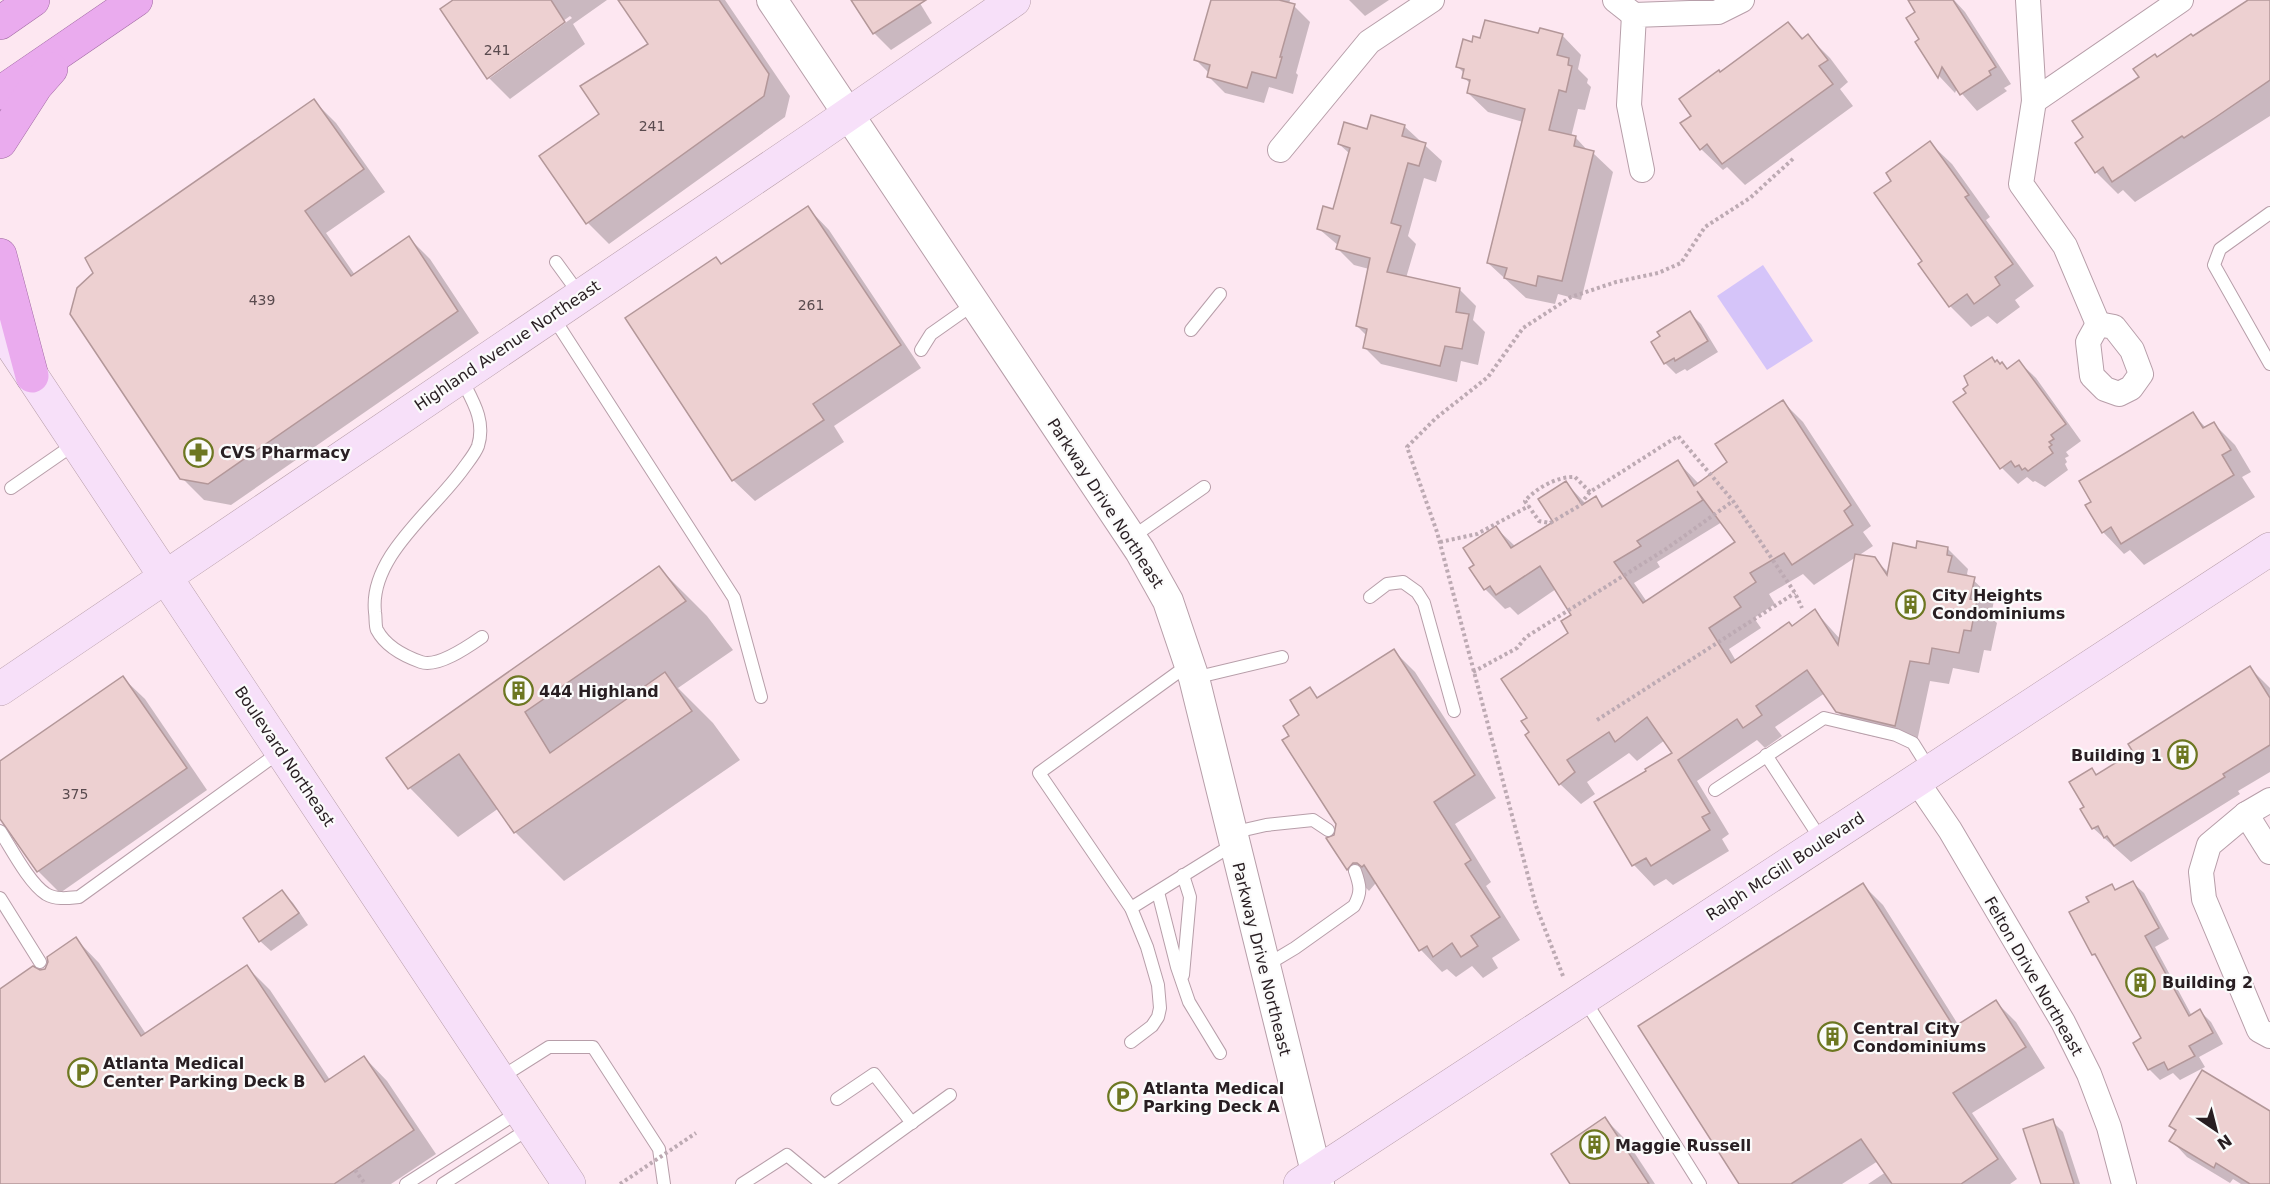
<svg xmlns="http://www.w3.org/2000/svg" width="2270" height="1184" viewBox="0 0 2270 1184" font-family="'DejaVu Sans',sans-serif">
	<style>
		.water { fill: #d5c4f9 }
		.shadow { fill: #0003; fill-rule: evenodd }
		.building { fill: #edd0d1; stroke: #b39799; stroke-width: 1.5; fill-rule: evenodd }
		.lines { fill: none; stroke-linecap: round; stroke-linejoin: round }
		.service-casing { stroke: #b79ea9; stroke-width: 14 }
		.minor-casing { stroke: #b79ea9; stroke-width: 26 }
		.tertiary-casing { stroke: #b79ea9; stroke-width: 32 }
		.secondary-casing { stroke: #b79ea9; stroke-width: 34 }
		.trunk-casing { stroke: #a26ca4; stroke-width: 34 }
		.path { stroke: #bdaab3; stroke-width: 4; stroke-dasharray: 3 3; stroke-linecap: butt }
		.service { stroke: #fff; stroke-width: 12 }
		.minor { stroke: #fff; stroke-width: 24 }
		.tertiary { stroke: #fff; stroke-width: 30 }
		.secondary { stroke: #f7e0f9; stroke-width: 33 }
		.trunk { stroke: #eaabee; stroke-width: 33 }
		.path-bridge { stroke: #bdaab3; stroke-width: 4; stroke-dasharray: 3 3; stroke-linecap: butt }
		.labels { text-anchor: middle; stroke-width: 4.5; stroke-linejoin: round; paint-order: stroke }
		.number-label { font-size: 14px; fill: #594a4e }
		.street-label { font-size: 16px; fill: #281e22; stroke: #fbfbfb }
		.poi-label { font-size: 16px; font-weight: bold; fill: #281e22; stroke: #fbfbfb; text-anchor: start }
	</style>
	<rect width="100%" height="100%" fill="#fde7f1"/>
	<path class="water" d="M1763 265 1813 341 1767 370 1717 296Z"/>
	<g class="shadow">
		<path d="M456 0H607L573 24 585 44 510 99 489 78ZM570 16 572 18 490 78V74Z"/>
		<path d="M619 0H725L790 96 785 117 609 244 588 223 541 156 601 115 650 44Z"/>
		<path d="M852 0H918L932 23 891 50 874 33Z"/>
		<path d="M1212 0H1290L1289 4 1294 6 1310 22 1296 73 1298 75 1293 94 1269 87 1264 103 1225 93 1208 76 1209 73 1196 60Z"/>
		<path d="M1349 0H1389L1365 16Z"/>
		<path d="M1916 0H1954L1965 12 2011 84 2004 88 2007 91 1977 111 1957 88 1955 93 1940 77 1917 42 1921 39Z"/>
		<path d="M2251 0H2270V116L2135 202 2123 190 2118 194 2096 172 2141 78 2157 58Z"/>
		<path d="M1788 24 1804 39 1808 36 1830 58 1848 82 1840 89 1853 106 1745 185 1727 167 1723 170 1701 149 1693 116 1721 74Z"/>
		<path d="M1540 35H1562L1581 55 1578 69 1588 79 1587 83 1591 87 1585 110 1578 109 1571 137 1576 138 1589 152 1593 153 1613 172 1581 300 1558 294 1555 304 1526 298 1488 263 1523 122 1488 112 1468 93 1471 84 1463 77 1464 73 1458 67 1473 43 1481 40Z"/>
		<path d="M314 101 336 123 385 192 326 233 355 275 409 238 430 259 479 333 231 505 204 500 182 478Z"/>
		<path d="M1404 126 1442 161 1436 182 1424 178 1408 236 1416 244 1406 278 1459 289 1476 306 1473 320 1485 332 1478 365 1461 361 1457 382 1381 364 1365 348 1367 336 1357 326 1369 269 1354 265 1338 249 1339 246 1319 229 1334 210 1350 154 1339 144 1368 130Z"/>
		<path d="M1930 143 1952 164 1990 217 1986 220 2034 286 2015 300 2020 307 1997 324 1988 316 1971 327 1950 306 1925 261 1893 181Z"/>
		<path d="M808 208 829 230 921 368 834 426 844 442 755 501 733 480 722 265Z"/>
		<path d="M1690 313 1701 324 1718 352 1687 371 1685 369 1676 374 1665 363 1653 343Z"/>
		<path d="M2019 362 2036 378 2081 441 2066 452 2069 456 2065 458 2067 462 2065 464 2068 470 2045 487 2035 481 2033 482 2027 477 2018 484 2002 468 1968 393 1996 363 2008 370Z"/>
		<path d="M1783 402 1803 422 1871 526 1863 532 1873 546 1858 556 1874 559 1889 573 1917 550 1947 548 1968 569 1967 574 1994 600 1991 617 1997 623 1991 651 1984 650 1979 673 1953 668 1949 684 1930 681 1916 746 1858 733 1837 711 1825 693 1775 727 1782 736 1765 748 1757 740 1697 781 1729 834 1722 839 1729 851 1673 885 1666 879 1654 886 1634 865 1596 802 1674 753 1665 740 1637 761 1629 753 1587 782 1595 794 1581 804 1560 784 1531 732 1529 718 1570 634 1573 615 1556 589 1518 615 1510 607 1505 609 1485 589 1476 565 1496 528 1516 547 1555 522 1566 483 1586 504 1596 498 1605 507 1678 462 1699 484 1729 463ZM1722 522 1737 543 1647 602 1634 583 1660 567 1657 562ZM1856 557 1840 639 1815 611 1792 628 1736 661 1729 649 1761 628 1754 618 1775 604 1769 594 1803 574 1814 585Z"/>
		<path d="M2193 414 2206 428 2214 424 2235 445 2251 472 2242 477 2255 497 2144 565 2130 550 2124 554 2103 532Z"/>
		<path d="M659 568 707 616 733 650 678 688 713 723 740 760 564 881 515 832 499 808 458 837 410 788 388 759Z"/>
		<path d="M1394 651 1415 672 1496 798 1455 824 1491 882 1486 886 1520 940 1492 958 1498 968 1483 978 1472 966 1456 977 1447 969 1442 972 1421 950 1378 884H1375L1369 891 1348 869 1328 839 1336 836 1338 824 1291 737 1301 715 1310 689 1319 699Z"/>
		<path d="M2250 668 2270 688V772L2238 791 2240 794 2131 862 2093 828 2082 810 2086 807 2092 770 2098 775 2135 753Z"/>
		<path d="M123 678 145 699 207 790 60 893 38 871 0 816V763Z"/>
		<path d="M2133 883 2144 893 2169 939 2155 947 2192 1016 2200 1011 2211 1022 2223 1044 2199 1057 2205 1067 2180 1080 2173 1073 2160 1080 2149 1069 2143 1039 2102 962 2093 954 2091 902 2111 885 2117 891Z"/>
		<path d="M1863 885 1883 905 1959 1026 1996 1002 2016 1022 2045 1068 1972 1113 2017 1179 2010 1184H1868L1886 1172 1878 1161 1842 1184H1741Z"/>
		<path d="M282 892 293 903 308 925 271 951 260 941Z"/>
		<path d="M76 939 99 963 146 1034 247 967 270 990 330 1080 364 1057 387 1081 436 1154 391 1184H0V990L46 970Z"/>
		<path d="M2270 1113V1184H2241L2233 1179 2230 1183 2187 1157 2171 1140 2176 1132 2170 1126Z"/>
		<path d="M1605 1119 1626 1140 1655 1184H1572Z"/>
		<path d="M2052 1121 2063 1132 2080 1184H2043Z"/>
	</g>
	<g class="building">
		<path d="M453 0H551L565 22 487 79 440 9Z"/>
		<path d="M618 0H719L769 74 764 96 586 224 539 156 599 114 580 86 648 44Z"/>
		<path d="M851 0H926L873 34Z"/>
		<path d="M1211 0H1279L1295 4 1280 57H1282L1276 78 1252 72 1247 88 1207 77 1210 65 1194 60Z"/>
		<path d="M1908 0H1953L1996 67 1989 71 1991 75 1960 95 1942 67 1938 78 1915 42 1919 39 1906 18 1915 12Z"/>
		<path d="M2248 0H2270V80L2216 117 2184 138 2182 136 2112 182 2103 167 2095 173 2075 143 2083 137 2072 121 2139 77 2133 69 2155 54 2157 57 2191 34 2193 36Z"/>
		<path d="M1485 20 1538 33 1540 28 1563 34 1557 55 1569 58 1568 65 1572 66 1566 92 1559 90 1549 130 1576 136 1574 146 1594 151 1562 281 1538 276 1536 286 1504 278 1507 268 1487 263 1525 109 1467 93 1470 80 1462 78 1464 69 1456 67 1463 39 1472 42 1473 36 1480 38Z"/>
		<path d="M1788 22 1802 39 1808 34 1828 60 1819 66 1833 84 1722 164 1707 144 1700 150 1680 123 1691 116 1679 99 1719 70 1720 72Z"/>
		<path d="M314 99 364 169 305 211 351 276 409 236 458 311 208 484 180 479 70 314 77 288 93 273 85 258Z"/>
		<path d="M1371 115 1405 125 1402 136 1426 143 1419 166 1408 163 1391 223 1401 226 1387 272 1460 288 1456 312 1469 314 1462 349 1445 346 1440 366 1363 348 1367 329 1356 326 1370 258 1336 249 1340 236 1317 229 1323 206 1333 209 1350 148 1338 144 1344 122 1367 129Z"/>
		<path d="M1930 141 1969 195 1965 197 2013 264 1995 277 2000 285 1974 304 1967 294 1949 307 1918 264 1922 261 1874 193 1891 181 1886 173Z"/>
		<path d="M808 206 901 345 813 404 824 420 732 481 625 318 716 257 721 264Z"/>
		<path d="M1690 311 1708 341 1675 361 1674 358 1664 364 1651 342 1660 336 1657 332Z"/>
		<path d="M1992 357 1995 362 1997 360 2000 364 2002 362 2007 369 2019 360 2066 424 2051 435 2054 439 2049 442 2052 445 2049 447 2053 453 2028 471 2025 468 2022 470 2019 465 2015 467 2011 461 2000 469 1953 402 1966 393 1963 389 1968 385 1964 376Z"/>
		<path d="M1783 400 1851 505 1844 511 1853 525 1792 565 1784 553 1750 573 1756 582 1734 597 1741 607 1709 628 1731 663 1789 622 1792 626 1815 609 1838 645 1855 554 1875 557 1887 575 1893 543 1916 548 1917 541 1948 547 1947 555 1952 556 1948 572 1975 577 1970 599 1977 600 1971 631 1964 630 1959 653 1932 648 1929 664 1910 661 1895 726 1836 712 1807 670 1756 706 1762 715 1743 728 1737 719 1678 760 1710 813 1702 817 1710 830 1651 866 1646 858 1632 866 1594 802 1646 771 1645 769 1672 753 1647 717 1615 742 1609 732 1567 760 1575 772 1559 785 1525 735 1529 732 1521 721 1527 718 1501 679 1568 633 1561 621 1571 615 1540 566 1496 595 1490 586 1484 590 1469 568 1474 565 1463 548 1496 526 1511 548 1553 522 1538 499 1566 481 1582 505 1596 496 1602 507 1678 460 1694 486 1727 462 1715 444ZM1697 491 1735 542 1643 603 1614 562 1641 546 1637 541 1703 500Z"/>
		<path d="M2193 412 2203 428 2214 422 2231 450 2222 455 2234 475 2121 544 2111 527 2102 533 2085 505 2091 502 2079 481Z"/>
		<path d="M659 566 686 601 525 712 550 753 665 672 692 711 514 833 459 754 408 789 386 758Z"/>
		<path d="M1394 649 1475 775 1434 802 1471 860 1465 864 1500 917 1471 936 1478 946 1461 957 1452 943 1433 957 1427 946 1419 951 1364 865 1362 867 1357 863H1353L1347 870 1326 838 1334 835 1336 824 1282 740 1289 736 1283 726 1299 715 1290 700 1310 687 1317 698Z"/>
		<path d="M2250 666 2270 698V745L2223 774 2225 777 2114 846 2107 836 2104 838 2098 826 2092 829 2080 809 2084 807 2069 782 2092 768 2096 775 2133 752 2128 744Z"/>
		<path d="M123 676 187 768 37 872 0 819V761Z"/>
		<path d="M2133 881 2159 928 2145 936 2189 1016 2200 1009 2213 1033 2189 1046 2195 1056 2168 1070 2164 1062 2148 1070 2133 1043 2141 1038 2095 954 2092 955 2069 912 2089 902 2086 897 2112 884 2115 890Z"/>
		<path d="M1863 883 1954 1027 1996 1000 2026 1047 1953 1093 1998 1159 1961 1184H1892L1861 1139 1791 1184H1739L1638 1026Z"/>
		<path d="M282 890 299 913 259 942 243 918Z"/>
		<path d="M76 937 141 1036 247 965 325 1082 364 1056 414 1130 334 1184H0V989L33 966 40 970 45 969 48 962 47 957Z"/>
		<path d="M2202 1070 2270 1111V1184H2250L2216 1163 2214 1168 2169 1141 2176 1130 2169 1126Z"/>
		<path d="M1605 1117 1649 1184H1570L1551 1154Z"/>
		<path d="M2053 1119 2074 1184H2041L2023 1129Z"/>
	</g>
	<g class="lines">
		<defs>
			<g id="service">
				<path d="M2270 213 2220 249 2214 265 2270 364"/>
				<path d="M556 262 580 295"/>
				<path d="M553 317 734 598 761 697"/>
				<path d="M1191 330 1220 294"/>
				<path d="M921 350 931 334 975 303"/>
				<path d="M461 378C472 400 486 420 478 446 475 454 468 462 463 469 433 511 369 557 375 612 376 618 375 626 377 630 386 647 404 656 421 662 438 668 469 646 482 637"/>
				<path d="M11 488 76 443"/>
				<path d="M1131 538 1204 487"/>
				<path d="M1370 597 1387 584 1403 582 1417 592 1424 603 1454 711"/>
				<path d="M1194 678 1282 657"/>
				<path d="M1766 755 1822 841"/>
				<path d="M1715 790 1824 718 1896 735 1913 743 1930 770"/>
				<path d="M0 831C11 848 29 883 46 894 56 900 69 898 79 897L281 751"/>
				<path d="M1231 833 1266 825 1313 820 1328 830"/>
				<path d="M1158 892 1177 967 1189 1002 1220 1053"/>
				<path d="M0 898 40 962"/>
				<path d="M1131 908 1234 844"/>
				<path d="M1265 966 1295 948 1354 906C1362 892 1360 885 1355 871"/>
				<path d="M1183 975 1190 897 1183 875"/>
				<path d="M1584 999 1700 1184"/>
				<path d="M1131 1042 1152 1026 1158 1017 1160 1008 1158 985 1147 947 1131 908 1039 773 1188 665"/>
				<path d="M500 1078 549 1047H593L659 1149 664 1184"/>
				<path d="M837 1099 874 1074 912 1123"/>
				<path d="M406 1184 520 1111"/>
				<path d="M443 1184 530 1128"/>
				<path d="M742 1184 787 1155 822 1184"/>
				<path d="M827 1184 950 1095"/>
			</g>
			<g id="minor">
				<path d="M1615 0 1634 15"/>
				<path d="M2028 0 2034 101"/>
				<path d="M1280 150 1369 42 1432 0"/>
				<path d="M1642 170 1629 105 1634 15 1718 12 1742 0"/>
				<path d="M2098 324 2065 246 2021 184 2034 101 2181 0"/>
				<path d="M2098 324 2114 327 2132 350 2141 374 2131 388 2119 394 2105 389 2092 376 2088 342Z"/>
				<path d="M1916 780 1950 830 2063 1022 2089 1074 2109 1127 2124 1184"/>
				<path d="M2270 800 2246 814 2209 845 2201 872 2204 899 2259 1030 2270 1036"/>
				<path d="M2246 814 2270 852"/>
			</g>
			<path id="tertiary" d="M772 0 1140 551 1168 601 1194 678 1319 1184"/>
			<g id="secondary">
				<path d="M0 328 569 1184"/>
				<path d="M0 689 811 140 1014 0"/>
				<path d="M1300 1184 2270 549"/>
			</g>
			<g id="trunk">
				<path d="M0 23 33 0"/>
				<path d="M0 93 136 0"/>
				<path d="M0 142 36 86 51 69"/>
				<path d="M0 255 32 376"/>
			</g>
		</defs>
		<use href="#service" class="service-casing"/>
		<use href="#minor" class="minor-casing"/>
		<use href="#tertiary" class="tertiary-casing"/>
		<use href="#secondary" class="secondary-casing"/>
		<use href="#trunk" class="trunk-casing"/>
		<g class="path">
			<path d="M1590 492 1575 477C1558 476 1536 488 1525 501L1539 521 1550 523 1579 506 1590 492 1678 436 1733 501 1795 593 1802 608"/>
			<path d="M1440 542 1477 534 1529 506"/>
			<path d="M1473 672 1517 648 1526 637 1666 549 1733 501"/>
			<path d="M1597 720 1795 593"/>
			<path d="M1563 976 1536 906 1437 532 1407 447 1436 418 1488 377 1523 328 1571 297 1616 282 1658 273 1681 263 1705 227 1750 198 1795 157"/>
			<path d="M355 1170 365 1184"/>
		</g>
		<use href="#service" class="service"/>
		<use href="#minor" class="minor"/>
		<use href="#tertiary" class="tertiary"/>
		<use href="#secondary" class="secondary"/>
		<use href="#trunk" class="trunk"/>
		<path class="path-bridge" d="M620 1184 696 1133"/>
	</g>
	<defs>
		<symbol id="pharmacy-ring" viewBox="-11 -11 22 22"><circle r="9.5" fill="#fbfbfb" stroke="#6d7721" stroke-width="1.5"/><path d="M-2-6h4v4h4v4h-4v4h-4v-4h-4v-4h4Z" fill="#6d7721"/></symbol>
		<symbol id="building-ring" viewBox="-11 -11 22 22"><circle r="9.5" fill="#fbfbfb" stroke="#6d7721" stroke-width="1.5"/><path d="M-4-6H4V6H1V3H-1V6H-4ZM-2.5-4.3h1.7v1.8h-1.7ZM.8-4.3h1.7v1.8H.8ZM-2.5-1h1.7V.8h-1.7ZM.8-1h1.7V.8H.8Z" fill="#6d7721"/></symbol>
		<symbol id="parking-ring" viewBox="-11 -11 22 22"><circle r="9.5" fill="#fbfbfb" stroke="#6d7721" stroke-width="1.5"/><path d="M-3.5-5.5H1a3.5 3.5 0 0 1 0 7H-1V5.5H-3.5ZM-1-3.4V-.6H.8a1.4 1.4 0 0 0 0-2.8Z" fill="#6d7721"/></symbol>
	</defs>
	<g fill-rule="evenodd">
		<use href="#pharmacy-ring" x="182" y="436" width="33" height="33"/>
		<use href="#building-ring" x="1894" y="588" width="33" height="33"/>
		<use href="#building-ring" x="502" y="674" width="33" height="33"/>
		<use href="#building-ring" x="2166" y="738" width="33" height="33"/>
		<use href="#building-ring" x="2124" y="966" width="33" height="33"/>
		<use href="#building-ring" x="1816" y="1020" width="33" height="33"/>
		<use href="#parking-ring" x="66" y="1056" width="33" height="33"/>
		<use href="#parking-ring" x="1106" y="1080" width="33" height="33"/>
		<use href="#building-ring" x="1578" y="1128" width="33" height="33"/>
	</g>
	<g class="labels">
		<g class="number-label">
			<text x="497" y="55">241</text>
			<text x="652" y="131">241</text>
			<text x="262" y="305">439</text>
			<text x="811" y="310">261</text>
			<text x="75" y="799">375</text>
		</g>
		<g class="street-label">
			<text transform="translate(507 345) rotate(-34)" y="6">Highland Avenue Northeast</text>
			<text transform="translate(1106 503) rotate(57)" y="6">Parkway Drive Northeast</text>
			<text transform="translate(285 756) rotate(56)" y="6">Boulevard Northeast</text>
			<text transform="translate(1785 866) rotate(-33)" y="6">Ralph McGill Boulevard</text>
			<text transform="translate(1262 959) rotate(76)" y="6">Parkway Drive Northeast</text>
			<text transform="translate(2034 976) rotate(60)" y="6">Felton Drive Northeast</text>
		</g>
		<g class="poi-label">
			<text x="220" y="458">CVS Pharmacy</text>
			<text x="1932" y="601">City Heights<tspan x="1932" dy="18">Condominiums</tspan></text>
			<text x="539" y="697">444 Highland</text>
			<text x="2162" y="761" text-anchor="end">Building 1</text>
			<text x="2162" y="988">Building 2</text>
			<text x="1853" y="1034">Central City<tspan x="1853" dy="18">Condominiums</tspan></text>
			<text x="103" y="1069">Atlanta Medical<tspan x="103" dy="18">Center Parking Deck B</tspan></text>
			<text x="1143" y="1094">Atlanta Medical<tspan x="1143" dy="18">Parking Deck A</tspan></text>
			<text x="1615" y="1151">Maggie Russell</text>
		</g>
	</g>
	<g transform="translate(2216 1130) rotate(145)" stroke="#fbfbfb" stroke-width="4.5" paint-order="stroke">
	<path d="M0-4.5L10 22L0 15L-10 22Z" fill="#281e22"/>
	<text y="-9" font-size="16" font-weight="bold" text-anchor="middle" fill="#281e22">N</text>
	</g>
</svg>
